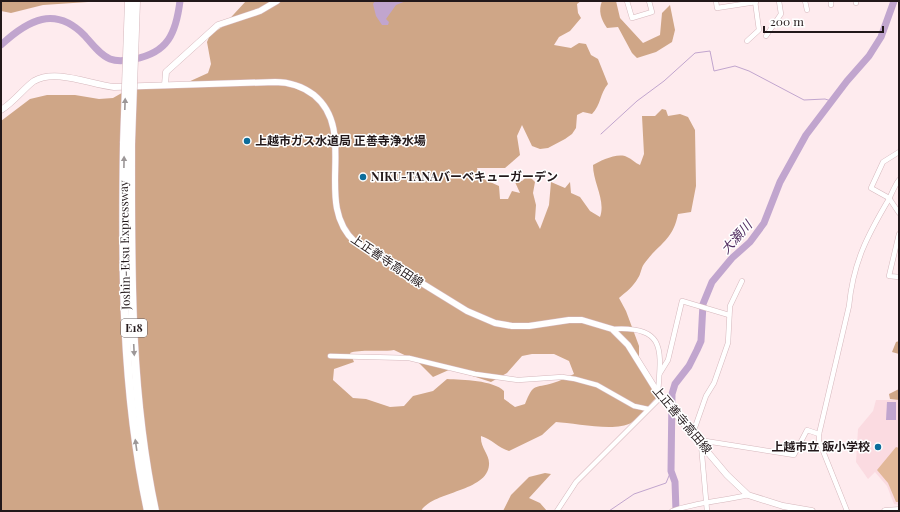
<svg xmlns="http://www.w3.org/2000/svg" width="900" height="512" viewBox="0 0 900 512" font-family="'Playfair Display','Noto Sans JP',serif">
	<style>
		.built { fill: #fbdbe1 }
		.green { fill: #e2b899 }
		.forest { fill: #cfa687; fill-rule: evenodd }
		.water { fill: #c1a5ce }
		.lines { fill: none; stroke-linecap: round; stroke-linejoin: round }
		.stream { stroke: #c1a5ce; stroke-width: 1 }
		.river { stroke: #c1a5ce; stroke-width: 7 }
		.street-casing { stroke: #d6b8bd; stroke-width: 5.5 }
		.secondary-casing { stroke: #d6b8bd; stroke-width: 7 }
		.highway-casing { stroke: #d6b8bd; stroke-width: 9 }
		.street { stroke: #fff; stroke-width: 4.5 }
		.secondary { stroke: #fff; stroke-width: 6 }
		.highway { stroke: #fff; stroke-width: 8 }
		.highway-bridge-casing { stroke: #d6b8bd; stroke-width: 9; stroke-linecap: butt }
		.highway-bridge { stroke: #fff; stroke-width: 8 }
		.oneway { fill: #9c9798 }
		.poi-dot { fill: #0c6d9b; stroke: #fff; stroke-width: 1.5 }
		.labels { text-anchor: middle; stroke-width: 3; stroke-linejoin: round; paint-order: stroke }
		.shield { fill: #fff; stroke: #645d5f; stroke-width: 1 }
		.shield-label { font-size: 11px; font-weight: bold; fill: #22181a }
		.poi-label { font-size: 12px; font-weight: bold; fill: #22181a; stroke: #fff; text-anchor: start }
		.street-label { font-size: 12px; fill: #22181a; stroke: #fff }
		.water-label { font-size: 13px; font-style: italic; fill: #512d60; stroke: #fff }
	</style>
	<rect width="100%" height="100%" fill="#feebee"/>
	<path class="built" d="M876 400H898L899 505 894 504 887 486 875 472 868 479 856 462 858 429 873 411Z"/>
	<path class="green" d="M896 447 899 448V502H896L888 483 877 470Z"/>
	<g class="forest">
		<path d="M1 1H103L43 5 11 13 1 11Z"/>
		<path d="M246 1H581L577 4 578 13 581 18 570 31 559 37 554 45 571 48 579 43 586 44 591 55 598 59 608 84C600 93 601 105 592 114L583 112 577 115 576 128 572 134 565 139 548 148 540 149 532 146 522 125 517 136 520 155 505 168H477L479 177 499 186 500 199H508L512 191 520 193 515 182 522 181 525 178H531L535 182 533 193 536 205 535 219 540 229 549 205 551 182 565 188 570 182 571 193 580 197 590 211 600 217C606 200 593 183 593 165 600 161 618 152 627 157 632 159 635 163 640 165L644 154 642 116H655L662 109 666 110 668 116 680 114 688 117 695 130 696 186 691 212 678 214C673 241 658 244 644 264 641 268 641 274 638 278 633 287 626 292 619 298L626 311 639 346V359L656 398C649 405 640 417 631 423 615 432 574 423 556 422L542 435 509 451C498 448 492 439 481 436 480 448 490 454 489 465 487 492 433 491 421 511H1V121L30 99 47 95H75L99 99 113 98 127 90 186 83 208 73 211 64 207 42 210 35 222 27ZM394 350 417 361 433 377 451 369 491 382 507 373 522 356 532 354H554L569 361 574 374C567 377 560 381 553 383 534 389 534 382 525 404L515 407 504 399V391C493 380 463 380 447 379L433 391 413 396 404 406 390 407 366 399 353 398 333 380 334 369 354 362 350 353C359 349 382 352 394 350Z"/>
		<path d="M602 1H616L620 18 643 43 660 35 662 13 670 5 675 30 672 42 656 52 637 58 632 53 618 27 607 28C601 19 598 11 602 1Z"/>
		<path d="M899 341V354L892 352 896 342Z"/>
		<path d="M899 389V400L890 399 889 394Z"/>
		<path d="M545 473 551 474 529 498 540 503 547 511H503L511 495 529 477Z"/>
	</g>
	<g class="water">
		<path d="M375 1H406L396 5 386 19 389 22 388 25H382L376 16 373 4Z"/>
		<path d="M887 402H896V420H886Z"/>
	</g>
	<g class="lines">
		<g class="stream">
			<path d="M601 134 637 101 664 81 695 53 710 51 714 71 735 66 749 71 804 100 825 99 831 101"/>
			<path d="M609 511 634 494 666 483 671 471"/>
		</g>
		<g class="river">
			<path d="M1 45C28 20 55 5 85 36 92 44 100 55 110 59 118 62 125 61 134 59 168 53 176 33 180 1"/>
			<path d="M676 511 675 482 671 471 672 394 675 384 689 366 697 350 701 341 703 304 712 282 732 258 750 242 764 223 780 182 806 135 847 81 869 56 881 37 894 1"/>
		</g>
		<defs>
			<g id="street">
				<path d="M627 1 632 18 652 12 649 1"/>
				<path d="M716 1 717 8 756 2"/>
				<path d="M805 1 807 10"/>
				<path d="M831 1V5"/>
				<path d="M856 1V3"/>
				<path d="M766 36 781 14 779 1"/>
				<path d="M747 41 759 30 755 1"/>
				<path d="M899 152 883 162 871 188 889 198 899 213"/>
				<path d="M899 234 889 276 899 277"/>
				<path d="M612 329C667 325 661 351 658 393"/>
				<path d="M330 356 409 358 475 374 518 380 562 377 575 379 597 385 634 406 648 409"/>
				<path d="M660 373 668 360 682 301 729 315"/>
				<path d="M693 433 706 396 714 383 728 343 730 306 742 281"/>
				<path d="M699 440 794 455 807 430 819 434"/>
				<path d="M701 444 707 511"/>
				<path d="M557 511 576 482 661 397"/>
				<path d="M672 511C697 502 723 501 748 495"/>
				<path d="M847 511 819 441V434L849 306C853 263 867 236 889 199 892 193 895 185 899 180"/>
			</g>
			<g id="secondary">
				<path d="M165 85 166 72 218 25 260 11 277 1"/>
				<path d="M1 110C14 102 24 88 34 81 56 68 91 85 114 87L275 82C290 82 302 86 314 95 359 132 312 203 355 242L467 311 495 323 512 326H529L569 320H582L612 329 628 345 658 393 727 475 748 495 783 506 812 511"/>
				<path d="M885 511 899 510"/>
			</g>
			<g id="highway">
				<path d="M124 143C122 266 122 390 148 511"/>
				<path d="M131 143C131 265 129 390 155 511"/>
			</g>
		</defs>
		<use href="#street" class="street-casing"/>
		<use href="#secondary" class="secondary-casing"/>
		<use href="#highway" class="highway-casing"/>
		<use href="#street" class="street"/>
		<use href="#secondary" class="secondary"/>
		<use href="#highway" class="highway"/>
		<defs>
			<g id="highway-bridge">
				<path d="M124 143 129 1"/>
				<path d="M131 143 136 1"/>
			</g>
		</defs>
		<use href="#highway-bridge" class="highway-bridge-casing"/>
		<use href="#highway-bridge" class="highway-bridge"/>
	</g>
	<defs><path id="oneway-solid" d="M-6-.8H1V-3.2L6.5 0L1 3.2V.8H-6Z"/></defs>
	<g class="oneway">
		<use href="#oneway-solid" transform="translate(125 104) rotate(-88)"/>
		<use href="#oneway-solid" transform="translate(124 162) rotate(-89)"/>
		<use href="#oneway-solid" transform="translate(134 350) rotate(87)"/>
		<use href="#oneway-solid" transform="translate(136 445) rotate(-98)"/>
	</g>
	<g class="poi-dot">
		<circle cx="247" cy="141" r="4"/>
		<circle cx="363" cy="177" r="4"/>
		<circle cx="878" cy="447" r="4"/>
	</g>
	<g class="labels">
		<rect class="shield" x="121" y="319" width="26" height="18" rx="3"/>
		<g class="shield-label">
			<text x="134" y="332">E18</text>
		</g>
		<g class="poi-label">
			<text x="255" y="145">上越市ガス水道局 正善寺浄水場</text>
			<text x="371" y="181">NIKU-TANAバーベキューガーデン</text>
			<text x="870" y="451" text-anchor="end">上越市立 飯小学校</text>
		</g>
		<g class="street-label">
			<text transform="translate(125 245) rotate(-91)" y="4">Joshin-Etsu Expressway</text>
			<text transform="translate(387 261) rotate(34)" y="4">上正善寺高田線</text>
			<text transform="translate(682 420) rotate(50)" y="4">上正善寺高田線</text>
		</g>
		<g class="water-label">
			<text transform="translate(736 237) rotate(-48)" y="5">大瀬川</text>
		</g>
	</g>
	<rect width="900" height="512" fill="none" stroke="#22181a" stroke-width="4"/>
	<path d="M764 26v6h119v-6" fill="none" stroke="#22181a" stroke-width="2"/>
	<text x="770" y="26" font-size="12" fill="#22181a" stroke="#ffffff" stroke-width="3" paint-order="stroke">200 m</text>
</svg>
